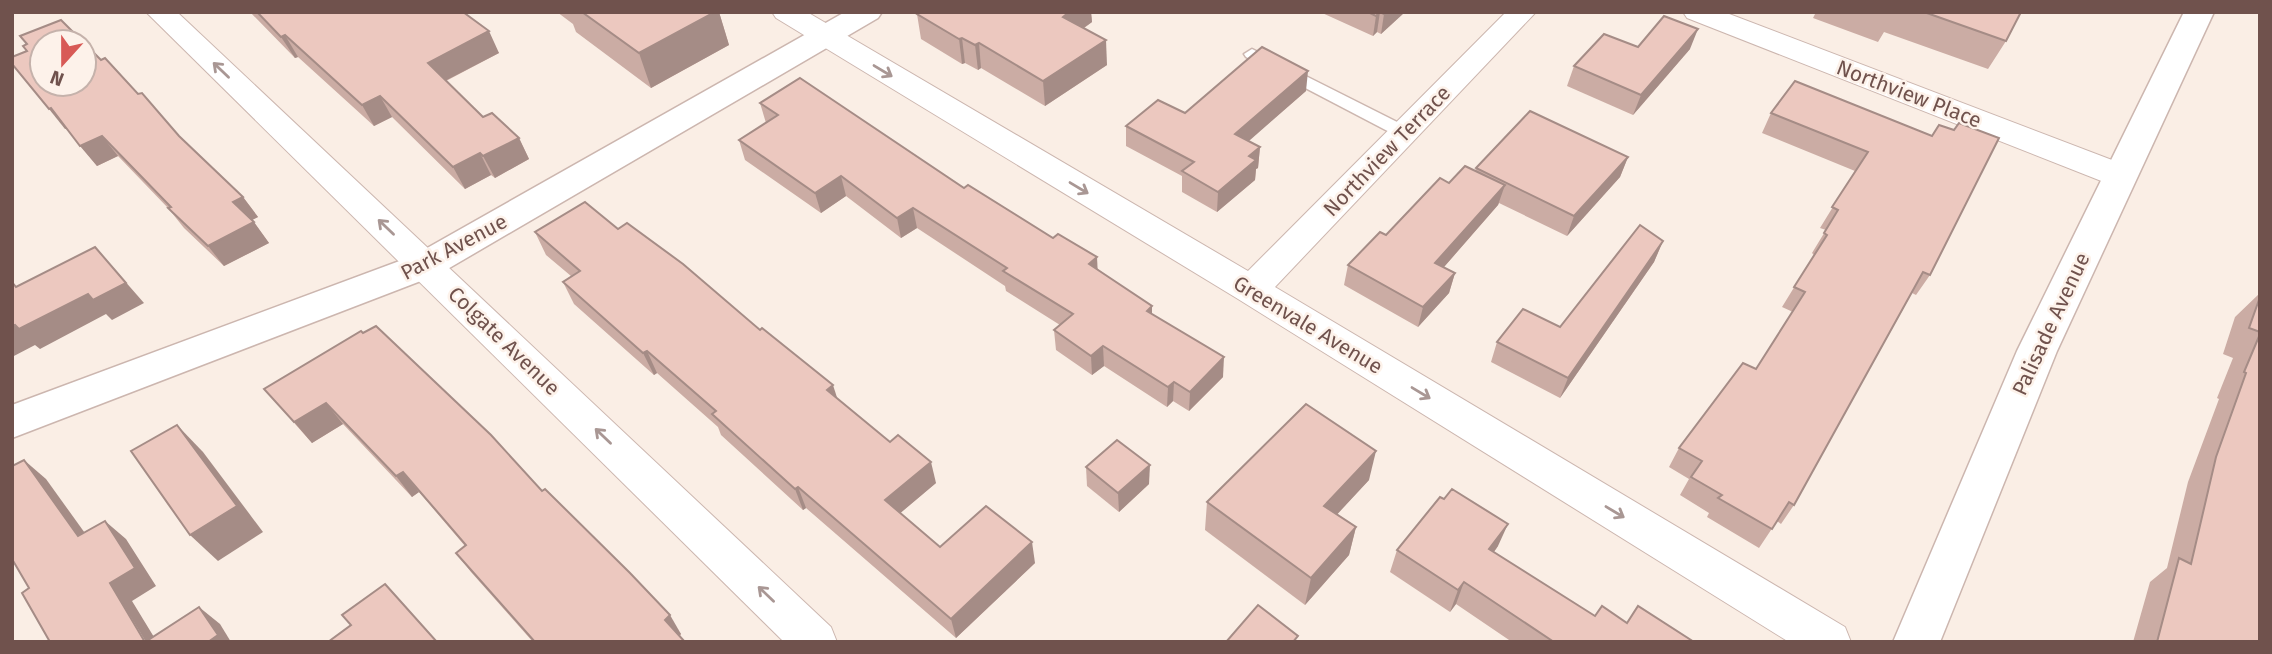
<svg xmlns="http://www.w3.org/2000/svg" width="2272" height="654" viewBox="0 0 2272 654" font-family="'Fira Sans',sans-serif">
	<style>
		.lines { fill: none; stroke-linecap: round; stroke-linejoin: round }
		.service-casing { stroke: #ccb6af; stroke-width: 3 }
		.minor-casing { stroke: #ccb6af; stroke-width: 2 }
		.tertiary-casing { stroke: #ccb6af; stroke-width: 3 }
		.service { fill: #fff; fill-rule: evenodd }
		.minor { fill: #fff; fill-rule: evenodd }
		.tertiary { fill: #fff; fill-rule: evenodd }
		.wall { fill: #cbaca4 }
		.shaded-wall { fill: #a58c86 }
		.building { fill: #ecc8bf; stroke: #a58c86; stroke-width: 2 }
		.oneway { stroke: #a99794 }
		.labels { text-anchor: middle; stroke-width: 5; stroke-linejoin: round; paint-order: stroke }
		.street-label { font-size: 21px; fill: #70524d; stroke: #fdf2ea }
	</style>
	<rect width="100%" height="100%" fill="#faeee5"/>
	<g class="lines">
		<defs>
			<path id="service" d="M1252 49 1411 129 1413 133 1411 137H1399L1246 57 1244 54Z"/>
			<g id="minor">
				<path d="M146 12H177L831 627 837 642H784Z"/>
				<path d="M772 12H807L1248 271 1506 12H1536L1275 287 1845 627 1851 642H1789L1238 299 776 18Z"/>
				<path d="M1683 12H1724L2133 168 2137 176 2133 184 2121 187 2109 184 1687 18Z"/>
			</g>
			<g id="tertiary">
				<path d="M845 12H882L878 18 439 274 12 438V405L413 256Z"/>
				<path d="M2184 12H2214L2057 351 1940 642H1893L2017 351Z"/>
			</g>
		</defs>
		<use href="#service" class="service-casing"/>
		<use href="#minor" class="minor-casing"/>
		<use href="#tertiary" class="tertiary-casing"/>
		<use href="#service" class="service"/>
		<use href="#minor" class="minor"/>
		<use href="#tertiary" class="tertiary"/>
	</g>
	<g class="wall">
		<path d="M250 12H463L499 53 446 81 483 117 519 138 529 159 495 178 491 175 465 189 392 117 374 126 298 57 295 58Z"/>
		<path d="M557 12H719L729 45 651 88 576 32 573 24Z"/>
		<path d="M919 12H1091L1092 22 1084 28 1107 65 1045 106 981 68 978 70 965 63 962 64 921 39 917 14Z"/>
		<path d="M1320 12H1405L1381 34 1377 32 1373 36Z"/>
		<path d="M1816 12H2021L2006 41 1988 69 1884 32 1878 42 1813 18Z"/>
		<path d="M1638 47 1690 49 1633 115 1567 86 1574 66Z"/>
		<path d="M101 60 138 94 179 136 243 197 258 217 252 220 269 243 224 266 184 228 168 208 118 156 97 166 67 129H65Z"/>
		<path d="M1306 91 1248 141 1260 147 1258 168 1256 169 1255 180 1217 212 1182 192V176L1126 146V126L1185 113Z"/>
		<path d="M760 103 964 188 1098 269 1152 314 1223 377 1189 411 1173 401 1167 407 1104 366 1092 375 1056 350 1054 330 1060 325 1006 291 1005 286 917 228 901 238 846 196 821 213 745 160 739 140 766 123Z"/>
		<path d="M1771 113 1932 136 1930 275 1916 295 1912 293 1794 505 1781 524 1777 521 1759 548 1707 517 1709 513 1680 495 1689 479 1669 467 1679 448 1756 369 1793 312 1782 307 1814 255 1812 253 1826 230 1820 228 1855 171 1762 133Z"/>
		<path d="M1628 157 1620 177 1567 236 1499 203 1498 205 1444 267 1455 273 1449 293 1418 327 1344 285 1348 265 1449 183 1475 171 1476 168Z"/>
		<path d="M618 229 837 399 936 483 900 513 940 547 1035 563 956 638 806 508 803 510 721 435 718 427 657 373 654 375 574 304 563 282 571 276 546 255 535 232Z"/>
		<path d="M1663 241 1654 262 1560 398 1491 362 1497 342 1560 327Z"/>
		<path d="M2260 293V642H2133L2150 582 2167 568 2188 482 2219 399 2217 398 2233 358 2223 354 2235 317Z"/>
		<path d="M361 331 542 491 681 634 680 636 685 642H533L471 572 456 553 465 546 419 492 412 497 343 424 312 443 264 389Z"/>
		<path d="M1086 467 1149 484 1119 512 1087 486Z"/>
		<path d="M1369 480 1337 514 1356 527 1349 555 1305 605 1205 530 1207 502Z"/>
		<path d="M1498 546 1494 552 1595 616 1627 623 1694 642H1512L1456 604 1450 612 1390 572 1397 550Z"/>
	</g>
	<g class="shaded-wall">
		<path d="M715 12H719L729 45 651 88 639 53Z"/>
		<path d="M1069 12H1091L1092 22 1064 42 1063 17Z"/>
		<path d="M1380 12 1377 32 1373 36 1376 16Z"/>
		<path d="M1387 12H1405L1381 34 1384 14Z"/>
		<path d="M1698 29 1690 49 1633 115 1641 95Z"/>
		<path d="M489 31 499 53 439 84 428 63Z"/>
		<path d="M285 35 298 57 295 58 281 37Z"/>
		<path d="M962 38 965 63 962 64 959 39Z"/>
		<path d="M1106 40 1107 65 1045 106 1043 81Z"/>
		<path d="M979 43 981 68 978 70 975 45Z"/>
		<path d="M1308 71 1306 91 1233 155 1235 134Z"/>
		<path d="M380 96 392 117 374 126 362 105Z"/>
		<path d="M51 108 68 128 65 129 49 109Z"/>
		<path d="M102 136 118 156 97 166 80 146Z"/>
		<path d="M519 138 529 159 495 178 483 156Z"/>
		<path d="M1260 147 1258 168 1256 169 1255 180 1217 212 1218 192 1249 156Z"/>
		<path d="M480 153 491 175 465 189 453 167Z"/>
		<path d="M1628 157 1620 177 1567 236 1574 216Z"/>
		<path d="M841 176 846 196 821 213 815 193Z"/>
		<path d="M1505 185 1498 205 1430 283 1435 263Z"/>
		<path d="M243 197 258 217 248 222 233 202Z"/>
		<path d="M913 208 917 228 901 238 897 218Z"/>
		<path d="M254 222 269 243 224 266 208 246Z"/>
		<path d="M1663 241 1654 262 1560 398 1568 378Z"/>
		<path d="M95 247 144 303 112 320 106 314 40 349 35 345 12 357V326Z"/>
		<path d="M1097 257 1098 277 1089 264Z"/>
		<path d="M1455 273 1449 293 1418 327 1423 307Z"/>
		<path d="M1152 306V326L1147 311Z"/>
		<path d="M1103 346 1104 366 1092 375 1091 356Z"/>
		<path d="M647 351 657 373 654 375 643 353Z"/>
		<path d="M1224 357 1223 377 1189 411 1190 392Z"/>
		<path d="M1174 382 1173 401 1167 407 1168 387Z"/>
		<path d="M833 385 840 407 827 390Z"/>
		<path d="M326 403 343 424 312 443 294 422Z"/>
		<path d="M177 425 203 452 263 532 218 561 190 535Z"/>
		<path d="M1376 451 1369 480 1319 534 1324 506Z"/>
		<path d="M24 460 46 479 100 554 78 536Z"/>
		<path d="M931 462 936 483 891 521 885 500Z"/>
		<path d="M1150 465 1149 484 1119 512 1118 493Z"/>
		<path d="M403 472 419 492 412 497 396 476Z"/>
		<path d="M798 487 806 508 803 510 795 489Z"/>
		<path d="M105 521 126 539 156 586 132 601 157 642H146L110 583Z"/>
		<path d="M1508 524 1498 546 1480 571 1489 549Z"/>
		<path d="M1356 527 1349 555 1305 605 1311 578Z"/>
		<path d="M1032 542 1035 563 956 638 951 619Z"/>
		<path d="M1464 582 1456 604 1450 612 1458 590Z"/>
		<path d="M199 607 220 624 231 642H208Z"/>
		<path d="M670 615 681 634 676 638 665 620Z"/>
	</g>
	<g class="building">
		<path d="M257 12H463L489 31 428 63 483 117 492 113 519 138 483 156 480 153 453 167 380 96 362 105 285 35 281 37Z"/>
		<path d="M582 12H715L639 53Z"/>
		<path d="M919 12H1069L1063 17 1106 40 1043 81 979 43 975 45 962 38 959 39 917 14Z"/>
		<path d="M1368 12H1387L1384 14 1380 12 1376 16Z"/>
		<path d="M1924 12H2021L2006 41Z"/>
		<path d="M1664 16 1698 29 1641 95 1574 66 1604 34 1638 47Z"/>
		<path d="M61 20 83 42H42V84H84V43L101 60 105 58 138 94 142 93 179 136 243 197 233 202 254 222 208 246 168 208 171 207 102 136 80 146 51 108 49 109 12 64V57L27 51 23 46 27 44 20 36Z"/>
		<path d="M1262 47 1308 71 1235 134 1260 147 1249 156 1256 160 1218 192 1182 171 1194 162 1126 126 1158 100 1185 113Z"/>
		<path d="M800 78 964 188 968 185 1053 238 1058 234 1097 257 1089 264 1152 306 1147 311 1224 357 1190 392 1174 382 1168 387 1103 346 1091 356 1054 330 1073 314 1003 271 1007 268 913 208 897 218 841 176 815 193 739 140 778 115 760 103Z"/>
		<path d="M1795 81 1932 136 1939 125 1954 130 1959 123 1999 138 1930 275 1923 272 1794 505 1789 502 1772 529 1718 498 1722 495 1691 477 1702 461 1679 448 1743 363 1756 369 1805 292 1794 287 1827 235 1824 233 1838 210 1832 207 1868 152 1771 113Z"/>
		<path d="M1530 111 1628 157 1574 216 1476 168Z"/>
		<path d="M1465 166 1505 185 1435 263 1455 273 1423 307 1348 265 1380 232 1386 235 1440 178 1449 183Z"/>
		<path d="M585 202 618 229 627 223 683 264 760 330 762 328 833 385 827 390 890 442 898 435 931 462 885 500 940 547 986 506 1032 542 951 619 798 487 795 489 712 414 716 411 647 351 643 353 563 282 580 271 535 232Z"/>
		<path d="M1640 225 1663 241 1568 378 1497 342 1523 309 1560 327Z"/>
		<path d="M95 247 126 283 93 300 88 294 19 329 15 325 12 326V282L16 287Z"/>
		<path d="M2260 297V332L2249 328Z"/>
		<path d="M376 326 491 435 542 491 545 489 630 573 670 615 665 620 685 642H535L456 553 466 545 403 472 396 476 326 403 294 422 264 389 361 331 363 333Z"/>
		<path d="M2260 334V642H2157L2179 558 2191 564 2216 457 2246 373 2244 372Z"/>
		<path d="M1306 404 1376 451 1324 506 1356 527 1311 578 1207 502Z"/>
		<path d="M177 425 237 506 190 535 131 451Z"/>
		<path d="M1117 440 1150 465 1118 493 1086 467Z"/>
		<path d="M24 460 78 536 105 521 135 568 110 583 145 642 199 607 218 635 208 642H50L22 593 29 588 12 559V466Z"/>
		<path d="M1452 489 1508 524 1489 549 1595 616 1602 606 1627 623 1638 606 1694 642H1554L1464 582 1458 590 1397 550 1440 497 1444 499Z"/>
		<path d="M385 584 437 642H328L351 625 342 615Z"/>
		<path d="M1258 605 1298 636 1293 642H1226Z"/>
	</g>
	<defs><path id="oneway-shaft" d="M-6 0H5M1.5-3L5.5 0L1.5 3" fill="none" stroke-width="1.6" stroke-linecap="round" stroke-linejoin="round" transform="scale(1.75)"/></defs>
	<g class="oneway">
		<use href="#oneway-shaft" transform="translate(221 70) rotate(-136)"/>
		<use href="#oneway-shaft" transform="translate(883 71) rotate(31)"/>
		<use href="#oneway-shaft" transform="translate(1079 188) rotate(31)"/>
		<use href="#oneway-shaft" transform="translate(386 227) rotate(-136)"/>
		<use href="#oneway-shaft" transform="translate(1421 393) rotate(31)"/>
		<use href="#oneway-shaft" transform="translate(603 436) rotate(-136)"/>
		<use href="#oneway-shaft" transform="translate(1615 512) rotate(31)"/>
		<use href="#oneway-shaft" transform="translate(766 594) rotate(-136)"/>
	</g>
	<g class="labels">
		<g class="street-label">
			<text transform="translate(1909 94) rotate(21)" y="7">Northview Place</text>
			<text transform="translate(1387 151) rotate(-46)" y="7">Northview Terrace</text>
			<text transform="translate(454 247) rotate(-28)" y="7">Park Avenue</text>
			<text transform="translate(2051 324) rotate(-65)" y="7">Palisade Avenue</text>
			<text transform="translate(1308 325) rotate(31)" y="7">Greenvale Avenue</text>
			<text transform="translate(504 341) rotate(44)" y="7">Colgate Avenue</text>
		</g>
	</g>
	<rect width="2272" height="654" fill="none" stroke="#70524d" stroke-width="28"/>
	<g transform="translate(63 63) rotate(201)"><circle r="33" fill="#fdf2ea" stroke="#c5b2ab" stroke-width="2"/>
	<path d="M0-5L12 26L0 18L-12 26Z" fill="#d85a56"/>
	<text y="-10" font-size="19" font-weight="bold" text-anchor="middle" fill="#70524d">N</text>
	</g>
</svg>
